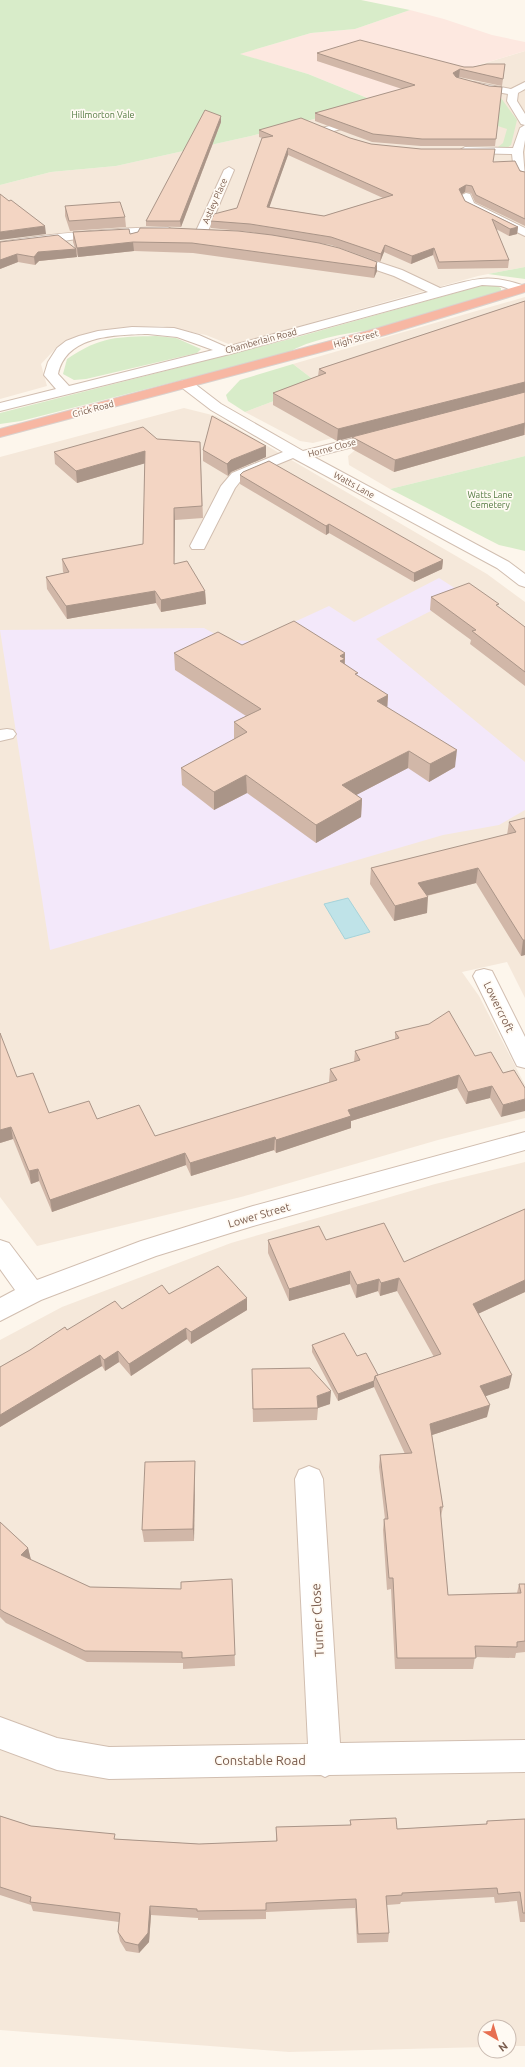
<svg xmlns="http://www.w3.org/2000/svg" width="525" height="2067" viewBox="0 0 525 2067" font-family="Ubuntu,sans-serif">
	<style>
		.residential { fill: #f5e8da }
		.commercial { fill: #fde8e0 }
		.education { fill: #f3e8fa }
		.green { fill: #d8ecc9 }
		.water { fill: #bfe3e8; stroke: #a5d3da }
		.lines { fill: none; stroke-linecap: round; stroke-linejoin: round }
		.street-casing { stroke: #d1beb0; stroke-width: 2 }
		.highway-casing { stroke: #dad1cd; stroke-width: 2 }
		.street { fill: #fff; fill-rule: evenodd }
		.highway { fill: #f7b7a3; fill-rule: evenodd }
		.wall { fill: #d1b7a8; fill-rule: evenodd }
		.shaded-wall { fill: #aa9588 }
		.building { fill: #f3d5c3; stroke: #aa9588; fill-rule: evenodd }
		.labels { text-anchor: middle; stroke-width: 3.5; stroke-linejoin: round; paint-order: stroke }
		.far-park-label { font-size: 9px; fill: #537a41; stroke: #fffaf3 }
		.far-street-label { font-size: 9px; fill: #7a5c4d; stroke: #fffaf3 }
		.street-label { font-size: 11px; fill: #7a5c4d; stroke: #fffaf3 }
		.near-street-label { font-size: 13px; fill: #7a5c4d; stroke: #fffaf3 }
	</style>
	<rect width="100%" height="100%" fill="#fdf6ec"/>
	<g class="residential">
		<path d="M525 51V267L478 276 231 345 206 335 162 326 124 327 82 335 56 348 41 364 47 386 0 399V185L51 172 116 166 251 136 377 102 395 91Z"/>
		<path d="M525 297V389L313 443 300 441 245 412 319 384 293 364Z"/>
		<path d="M525 404V456L390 489 349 465 348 456 360 446Z"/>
		<path d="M184 408 216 416 487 574 525 602V998L507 962 462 972 479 996 525 1085V1118L438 1140 241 1197 37 1246 0 1197V457Z"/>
		<path d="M525 1162V2046H509V2027H485V2047L289 2052 0 2030V1340L62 1307 231 1243 435 1184Z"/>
	</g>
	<path class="commercial" d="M410 10 444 19 492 35 525 42V51L395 90 377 102 308 74 239 54 311 33 355 29Z"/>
	<path class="education" d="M439 578 464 594 376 639 525 762V810L499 825 443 835 50 950 0 630 204 628 226 640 253 641 329 606 354 622Z"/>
	<g class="green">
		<path d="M0 0H361L410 10 355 29 311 33 240 54 308 74 377 102 251 136 116 166 51 172 0 185Z"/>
		<path d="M501 98 517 120 511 145 507 148 498 147 503 143 507 129 458 113Z"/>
		<path d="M525 267V279L488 274Z"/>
		<path d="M487 284 497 286 501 288V291L370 330C343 334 311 339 287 353L21 421 0 424V413L294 338Z"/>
		<path d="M156 336 176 338 201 349 197 353 86 379 74 380 63 374 67 359C101 336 117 337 156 336Z"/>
		<path d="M293 364 319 384 245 412 228 401 226 395 240 380Z"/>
		<path d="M525 456V551L499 545 390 489Z"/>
	</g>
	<path class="water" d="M348 898 370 932 345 939 324 904Z"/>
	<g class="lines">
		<defs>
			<g id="street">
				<path d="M473 82 511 89 525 82V89L518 93 517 101 525 114V140L523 152 525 178 521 177 513 163 512 154 465 153 460 150 465 147 513 148 520 128 525 125 521 124 507 101 508 94 470 87 468 85Z"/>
				<path d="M345 122 349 123 350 125 349 127 326 133 321 130 322 128Z"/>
				<path d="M229 167 234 170 208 231 206 233H198L196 231 224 170Z"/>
				<path d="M466 193 470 194 474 203 525 228V236L465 207 460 196Z"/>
				<path d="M168 227 174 231 172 233 84 238 0 250V242C56 233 111 228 168 227Z"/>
				<path d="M348 252 402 270 440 288C477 279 487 273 525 286V292H518L501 286 482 285 230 354 0 411V403L56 389 44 375 48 362 57 348 66 341 79 336 98 331 132 327 174 328 199 335 226 347 428 292 394 276 344 259 342 256 344 253ZM148 334 177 337 213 350 69 386 58 374C66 335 115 335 148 334Z"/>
				<path d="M186 380 191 381 221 404 303 451 382 431 387 432 389 435 387 438 314 457 509 562 525 574V587L519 585 497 568 293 458 242 479 235 488 204 549H192L190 546 221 486 232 473 283 452 211 410 181 387 179 384 181 381Z"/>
				<path d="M7 729 13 730 16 734 13 738 0 741V730Z"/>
				<path d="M484 969 492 971 525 1037V1068L517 1066 514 1060 473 976 476 971Z"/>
				<path d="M525 1132V1150L253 1226 156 1256 41 1300 0 1321V1298L15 1290 0 1269V1240L9 1243 37 1280 141 1241 253 1206Z"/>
				<path d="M309 1466 319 1470 323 1479 340 1743 525 1740V1772L329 1775 325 1777 321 1775 109 1779 57 1770 0 1749V1717L57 1738 109 1747 308 1744 295 1479 299 1470Z"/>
			</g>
			<path id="highway" d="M525 284V292L385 335 0 437V429L375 329Z"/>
		</defs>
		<use href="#street" class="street-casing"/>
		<use href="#highway" class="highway-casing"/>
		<use href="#street" class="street"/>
		<use href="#highway" class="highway"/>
	</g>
	<g class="wall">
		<path d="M317 53 464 67H473L505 64 502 86 459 77 458 78 489 86 502 87 495 146H421L372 142 315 121V113L402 89 317 61Z"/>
		<path d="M221 116V122L181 227 146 226V221Z"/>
		<path d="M259 130 350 138 371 144 494 162 525 172V226L475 202 471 193 465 192 462 194 465 201 518 227 517 234 509 236 496 229 509 260 508 268 438 269 433 255 411 264 384 252 380 262 331 245 250 232 211 228V221L237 208 262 138 259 137ZM288 155 383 198 324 216 269 207Z"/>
		<path d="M65 206 125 217 126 227 70 231 65 216Z"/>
		<path d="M73 232 130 234 377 262V271L374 278 193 253 134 251 78 257 76 251 77 257 39 261 35 265 18 262 0 269V242L75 248 73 242Z"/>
		<path d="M525 301V435H524L394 472 352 449V437L376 431 337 441 273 405V393L318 376 319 369Z"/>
		<path d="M157 439 200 442 203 518 175 520 174 564 205 591 206 604 161 612 156 603 67 619 47 589 46 577 64 573 63 572 62 559 143 544 145 463 77 483 55 464 54 452Z"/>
		<path d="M203 450 266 457 231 472 228 476 203 461Z"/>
		<path d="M240 475 443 560 442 569 414 582 329 533 326 535 240 484Z"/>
		<path d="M431 597 498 607 525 627V686L470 644 471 640 430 610Z"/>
		<path d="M242 645 345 653V664L358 676 388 695 387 707 455 767 429 782 408 768 356 795 362 799 361 817 316 843 247 793 214 810 182 785 181 768 234 739V722L246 716 175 670 174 653Z"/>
		<path d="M525 818V955L521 956 476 883 427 896V913L394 921 370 884 371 868 507 835 509 822Z"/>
		<path d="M395 1032 475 1056 503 1073 514 1070 501 1117 490 1098 466 1104 457 1088 351 1121V1128L276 1153 274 1150 191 1176 186 1165 52 1212 39 1181 31 1184 13 1139 0 1143 17 1077 49 1113 97 1119 155 1136 330 1082H329L330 1069 354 1062 355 1051 395 1039Z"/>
		<path d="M525 1209V1292L478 1314 509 1388 485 1396 487 1417 432 1435 443 1507 441 1516 448 1595 517 1593 519 1584H525V1652L516 1653 515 1658 475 1657 473 1669H395L391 1589 387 1590 383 1530 384 1519H385L379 1467 380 1455 405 1454 374 1387 338 1401 312 1352V1345L357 1356 378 1375 434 1357 397 1291 380 1296 378 1291 356 1298 350 1284 289 1301 268 1253V1240H326L404 1262Z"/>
		<path d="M169 1294 247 1310 191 1344 187 1339 131 1376 119 1362 105 1371 102 1366 0 1427V1367L67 1330 122 1309Z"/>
		<path d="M252 1382 330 1404 318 1408 317 1420 253 1422Z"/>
		<path d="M195 1474 194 1541 144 1542 142 1530Z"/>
		<path d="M0 1522 28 1548 31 1560 90 1587 181 1589 232 1579 235 1666 183 1669V1663L87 1662 6 1623 0 1617Z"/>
		<path d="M0 1816 31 1826 116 1839 199 1844 276 1842V1827L350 1825V1820L397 1829 486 1824 487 1821 525 1819V1922H520L517 1901 495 1903 494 1897 401 1902 400 1904 387 1905 389 1933 388 1942 357 1943 355 1908 266 1912V1919L198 1920V1918L151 1915 149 1942 139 1953 126 1951 120 1941 118 1932 119 1922 33 1911 31 1905 0 1895Z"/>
	</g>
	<g class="shaded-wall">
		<path d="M460 69 459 77 453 81V73Z"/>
		<path d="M221 116V122L181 227 180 221Z"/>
		<path d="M288 148V155L267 214V207Z"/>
		<path d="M466 185 465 192 459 196V189Z"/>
		<path d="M45 226 46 234 0 240V232Z"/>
		<path d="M518 227 517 234 509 236 510 229Z"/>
		<path d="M133 242 134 251 78 257 77 248Z"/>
		<path d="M385 245 384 252 380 262 381 254Z"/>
		<path d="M434 248 433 255 411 264 412 256Z"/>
		<path d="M76 249 77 257 39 261 35 265 34 257 38 252Z"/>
		<path d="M17 254 18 262 0 269V260Z"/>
		<path d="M377 262V271L374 278 375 268Z"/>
		<path d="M525 382V393L337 441 338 429Z"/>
		<path d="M525 423 524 435 394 472 395 460Z"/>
		<path d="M266 446V457L231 472 228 476 227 464 231 460Z"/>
		<path d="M145 451 146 463 77 483 76 471Z"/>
		<path d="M174 508 175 520 174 576Z"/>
		<path d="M329 524V533L326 535V526Z"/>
		<path d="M443 560 442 569 414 582V573Z"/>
		<path d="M155 591 156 603 67 619 66 606Z"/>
		<path d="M205 591 206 604 161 612V600Z"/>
		<path d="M345 653 344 676 340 673V656Z"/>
		<path d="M388 695 387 712 377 701Z"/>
		<path d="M457 750 455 767 429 782 430 764Z"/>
		<path d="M409 751 408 768 341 803 342 785Z"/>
		<path d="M246 775 247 793 214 810V792Z"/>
		<path d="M362 799 361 817 316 843V825Z"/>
		<path d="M478 868 476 883 417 898 418 883Z"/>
		<path d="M428 897 427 913 394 921 395 906Z"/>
		<path d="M523 940H525V955L521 956Z"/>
		<path d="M459 1075 457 1088 351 1121V1128L276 1153V1140L348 1110Z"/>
		<path d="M492 1086 490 1098 466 1104 468 1092Z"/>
		<path d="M525 1099V1111L501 1117 503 1105Z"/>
		<path d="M11 1127 13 1139 0 1143V1130Z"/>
		<path d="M275 1137 274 1150 191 1176 190 1163Z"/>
		<path d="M185 1153 186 1165 52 1212 50 1200Z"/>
		<path d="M38 1169 39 1181 31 1184 29 1171Z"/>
		<path d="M350 1271V1284L289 1301V1289Z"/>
		<path d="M399 1278 397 1291 380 1296 381 1283Z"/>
		<path d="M379 1279 378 1291 356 1298 357 1285Z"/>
		<path d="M525 1280V1292L471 1317 473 1304Z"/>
		<path d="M247 1298V1310L191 1344V1332Z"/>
		<path d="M186 1328 187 1339 131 1376 129 1364Z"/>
		<path d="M118 1351 119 1362 105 1371 104 1360Z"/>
		<path d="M100 1355 102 1366 0 1427V1415Z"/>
		<path d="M512 1375 509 1388 478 1399 480 1386Z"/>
		<path d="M374 1381V1387L338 1401V1394Z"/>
		<path d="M331 1391 330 1404 318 1408 317 1396Z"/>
		<path d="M490 1405 487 1417 429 1436 430 1424Z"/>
		<path d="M195 1461V1474L194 1541 193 1529Z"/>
		<path d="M28 1548 31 1560 21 1555Z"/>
		<path d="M150 1906 151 1915 149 1942 139 1953 138 1945Z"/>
	</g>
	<g class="building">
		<path d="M360 40 464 67H473L487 64H505L503 79 460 69 453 73 456 77 489 86 502 87 496 139H422L373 134 315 113 415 85 317 53Z"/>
		<path d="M205 110 221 116 180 221H146Z"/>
		<path d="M301 118 350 138 371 144 421 149H495L493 162 515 161 520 171 525 172V219L476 195 472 186 466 185 459 189 465 201 518 227 510 229 492 219 509 260 439 262 434 248 412 256 385 245 381 254 331 237 250 224 211 221 214 214 237 208 262 138 273 136 259 130ZM288 148 393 195 324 216 267 207Z"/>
		<path d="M0 194 9 201 11 200 45 226 0 232Z"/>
		<path d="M120 202 125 217 69 221 65 206Z"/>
		<path d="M140 228H170L238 231 272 235 319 243 339 248 377 262 375 268 192 243 133 242 77 248 73 232 129 229 130 234 138 232Z"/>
		<path d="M58 235 76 249 38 252 34 257 17 254 0 260V242Z"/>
		<path d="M525 301V382L338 429 273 393 326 373 319 369Z"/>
		<path d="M525 392V423L395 460 352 437Z"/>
		<path d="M212 416 266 446 231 460 227 464 203 450Z"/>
		<path d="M143 427 157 439 200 442 202 506 174 508V564L187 561 205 591 161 600 155 591 66 606 46 577 69 572 62 559 143 544 145 451 76 471 54 452Z"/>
		<path d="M269 461 443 560 414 573 329 524 326 526 240 475 243 472Z"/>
		<path d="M469 583 499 604 496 605 525 627V672L472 631 476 630 431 597Z"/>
		<path d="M294 621 345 653 340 656 345 659 340 661 358 673 355 674 388 695 377 701 457 750 430 764 409 751 342 785 362 799 316 825 246 775 214 792 181 768 247 732 234 722 261 709 174 653 218 632 242 645Z"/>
		<path d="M525 818V940H523L478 868 418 883 428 897 395 906 371 868 516 832 509 822Z"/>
		<path d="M449 1011 475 1056 491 1052 503 1073 514 1070 525 1088V1099L503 1105 492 1086 468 1092 459 1075 348 1110 351 1116 276 1140 275 1137 190 1163 185 1153 50 1200 38 1169 29 1171 11 1127 0 1130V1033L17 1077 33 1073 49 1113 89 1101 97 1119 139 1105 155 1136 337 1080 330 1069 360 1060 355 1051 399 1038 395 1032 429 1024Z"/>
		<path d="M525 1209V1280L473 1304 512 1375 480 1386 490 1405 430 1424 443 1507H440L448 1595 521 1593 519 1584H525V1641L517 1642V1647L475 1646 476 1658H397L393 1578H389L384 1519H388L380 1455 412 1453 375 1376 441 1354 399 1278 381 1283 379 1279 357 1285 350 1271 289 1289 268 1240 319 1226 326 1240 384 1223 404 1262Z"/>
		<path d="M218 1266 247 1298 191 1332 186 1328 129 1364 118 1351 104 1360 100 1355 0 1415V1367L30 1350 65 1327 67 1330 115 1301 122 1309 162 1285 169 1294Z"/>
		<path d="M344 1333 357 1356 366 1353 378 1375 375 1376 374 1381 338 1394 312 1345Z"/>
		<path d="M310 1368 331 1391 317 1396 318 1408 253 1409 252 1369Z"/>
		<path d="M195 1461 193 1529 142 1530 145 1462Z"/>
		<path d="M0 1522 28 1548 21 1555 90 1587 181 1589V1582L232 1579 235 1655 182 1658V1652L85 1651 4 1612 0 1609Z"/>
		<path d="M0 1816 31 1826 115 1834 114 1839 199 1844 277 1841 276 1827 351 1825 350 1820 396 1818 397 1829 487 1824V1821L525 1819V1913H523L520 1892 498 1894 497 1888 402 1893V1895L386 1896 389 1933 358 1934 356 1899 266 1903V1910L197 1911V1909L150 1906 148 1933 138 1945 125 1942 118 1932 120 1913 30 1902 31 1897 0 1887Z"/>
	</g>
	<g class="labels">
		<g class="far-park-label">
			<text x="103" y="118">Hillmorton Vale</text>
			<text x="490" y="498">Watts Lane<tspan x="490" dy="10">Cemetery</tspan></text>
		</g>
		<g class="far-street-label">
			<text transform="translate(215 201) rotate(-66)" y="3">Astley Place</text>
			<text transform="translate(356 339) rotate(-15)" y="3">High Street</text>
			<text transform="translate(261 341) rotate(-15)" y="3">Chamberlain Road</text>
			<text transform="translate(93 409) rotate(-15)" y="3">Crick Road</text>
			<text transform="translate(332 448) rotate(-15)" y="3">Horne Close</text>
			<text transform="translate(354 485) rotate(29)" y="3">Watts Lane</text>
		</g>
		<g class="street-label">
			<text transform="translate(499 1007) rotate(64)" y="4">Lowercroft</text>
			<text transform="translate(259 1215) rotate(-16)" y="4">Lower Street</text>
		</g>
		<g class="near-street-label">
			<text transform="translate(317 1620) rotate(-93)" y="5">Turner Close</text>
			<text x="260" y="1765">Constable Road</text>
		</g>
	</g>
	<g transform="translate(497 2039) rotate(142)"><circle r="19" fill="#fffaf3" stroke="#cabbb1"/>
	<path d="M0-3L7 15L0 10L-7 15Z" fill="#e76f51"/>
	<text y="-6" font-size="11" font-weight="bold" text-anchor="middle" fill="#7a5c4d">N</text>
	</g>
</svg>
